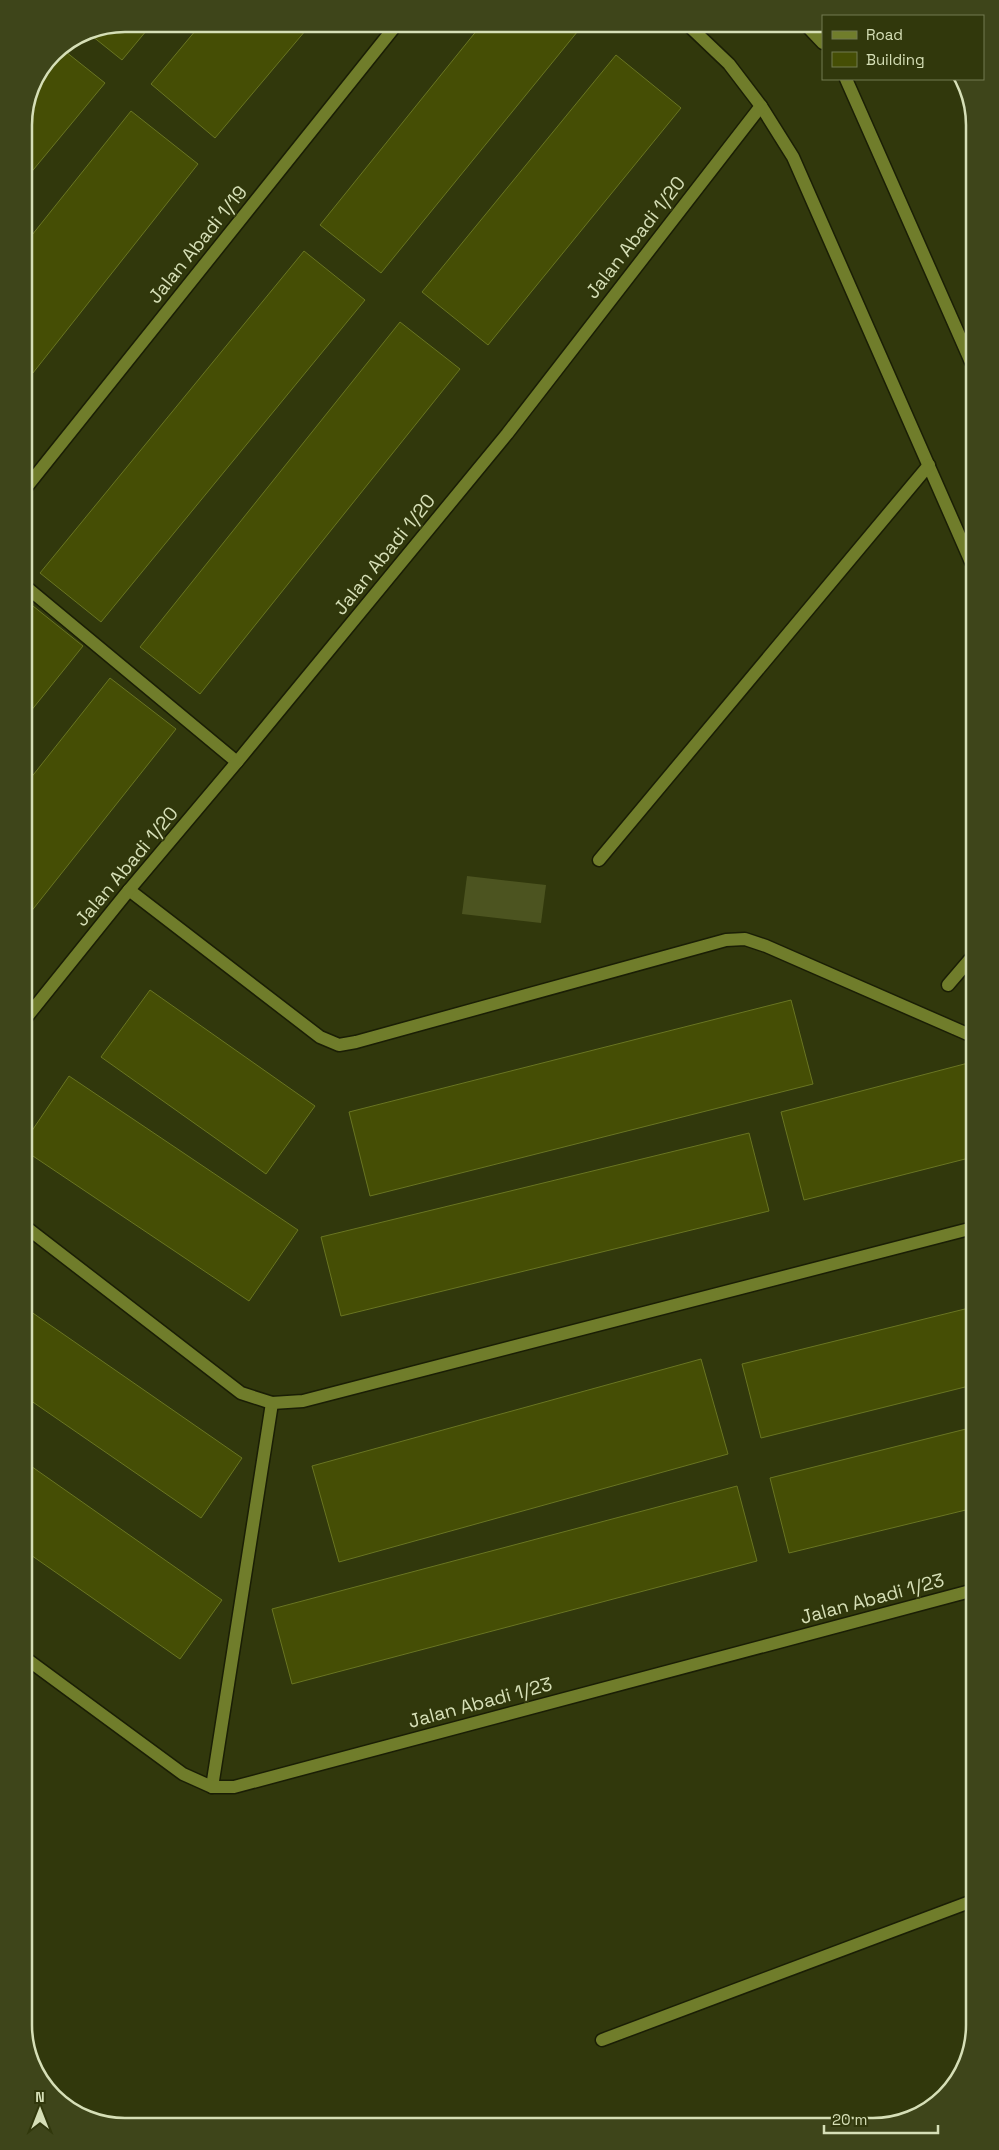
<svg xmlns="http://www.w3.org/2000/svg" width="999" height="2150" viewBox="0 0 999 2150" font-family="'Space Grotesk',sans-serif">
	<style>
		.green { fill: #4c5420 }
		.building { fill: #454e05; stroke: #697522 }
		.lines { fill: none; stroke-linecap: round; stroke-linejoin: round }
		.service-casing { stroke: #1a1e05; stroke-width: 15 }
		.minor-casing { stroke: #1a1e05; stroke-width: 15 }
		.service { stroke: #707d2b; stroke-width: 12 }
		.minor { stroke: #707d2b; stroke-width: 12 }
		.labels { text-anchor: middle; stroke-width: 4; stroke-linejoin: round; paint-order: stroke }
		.street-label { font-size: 19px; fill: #d6dfb7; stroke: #31380c }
		.rim { fill: none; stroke: #d6dfb7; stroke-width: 2.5 }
	</style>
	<rect width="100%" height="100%" fill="#31380c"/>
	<path class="green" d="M467 876 546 885 541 923 462 914Z"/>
	<g class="building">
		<path d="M126 24H152L122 60 87 32Z"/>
		<path d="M201 24H311L215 138 151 84Z"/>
		<path d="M482 24H580L582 26 381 273 320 225Z"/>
		<path d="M61 48 105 83 24 181V120L32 87 54 53Z"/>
		<path d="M616 55 681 108 488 345 422 292Z"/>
		<path d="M131 111 198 164 25 383 24 245Z"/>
		<path d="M304 251 365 300 101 622 40 573Z"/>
		<path d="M400 322 460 369 200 694 140 647Z"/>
		<path d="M28 602 83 646 26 717 25 606Z"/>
		<path d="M110 678 176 729 26 918V784Z"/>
		<path d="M150 990 315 1106 266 1174 101 1057Z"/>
		<path d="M791 1000 813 1084 370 1196 349 1112Z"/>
		<path d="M972 1062 973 1157 804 1200 781 1112Z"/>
		<path d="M69 1076 298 1230 249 1301 27 1152V1138Z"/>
		<path d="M749 1133 769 1211 341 1316 321 1237Z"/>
		<path d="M973 1307V1385L761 1438 742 1364Z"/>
		<path d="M27 1309 242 1458 201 1518 27 1398Z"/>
		<path d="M701 1359 728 1454 339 1562 312 1466Z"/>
		<path d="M974 1427V1508L789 1553 770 1478Z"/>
		<path d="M28 1464 222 1600 180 1659 28 1553Z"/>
		<path d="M737 1486 757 1561 292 1684 272 1609Z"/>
	</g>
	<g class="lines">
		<defs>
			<g id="service">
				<path d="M25 586 237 762"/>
				<path d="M212 1787 272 1403"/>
			</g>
			<g id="minor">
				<path d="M687 24 729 64 761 106 793 157 971 562"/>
				<path d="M805 24 823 43"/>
				<path d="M846 79 971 362"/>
				<path d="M25 489 397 24"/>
				<path d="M599 860 929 465"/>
				<path d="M129 890 320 1037 339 1045 356 1042 726 940 745 939 766 946 972 1036"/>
				<path d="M948 985 972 957"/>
				<path d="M26 1018 129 890 237 762 507 434 761 106"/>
				<path d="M27 1228 241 1393 272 1403 303 1401 973 1228"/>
				<path d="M28 1660 183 1774 212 1787H234L974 1590"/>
				<path d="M602 2040 975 1900"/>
			</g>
		</defs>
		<use href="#service" class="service-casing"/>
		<use href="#minor" class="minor-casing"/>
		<use href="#service" class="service"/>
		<use href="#minor" class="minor"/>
	</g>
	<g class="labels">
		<g class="street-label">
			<text transform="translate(635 237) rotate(-52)" y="7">Jalan Abadi 1/20</text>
			<text transform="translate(197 244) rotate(-51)" y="7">Jalan Abadi 1/19</text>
			<text transform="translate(384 554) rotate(-51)" y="7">Jalan Abadi 1/20</text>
			<text transform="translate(126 866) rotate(-50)" y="7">Jalan Abadi 1/20</text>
			<text transform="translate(872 1598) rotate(-15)" y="7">Jalan Abadi 1/23</text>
			<text transform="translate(480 1702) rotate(-15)" y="7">Jalan Abadi 1/23</text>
		</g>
	</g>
	<path d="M0 0H999V2150H0ZM125 32H873A93 93 0 0 1 966 125V2025A93 93 0 0 1 873 2118H125A93 93 0 0 1 32 2025V125A93 93 0 0 1 125 32Z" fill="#3e451a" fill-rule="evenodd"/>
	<path class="rim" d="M125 32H873A93 93 0 0 1 966 125V2025A93 93 0 0 1 873 2118H125A93 93 0 0 1 32 2025V125A93 93 0 0 1 125 32Z"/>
	<rect x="822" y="15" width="162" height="65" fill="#31380c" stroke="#737b50"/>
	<rect x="832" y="31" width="25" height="8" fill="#707d2b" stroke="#737b50"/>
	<text x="866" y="40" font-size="15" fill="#d6dfb7">Road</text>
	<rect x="832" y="52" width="25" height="15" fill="#454e05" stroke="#737b50"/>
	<text x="866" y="65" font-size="15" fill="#d6dfb7">Building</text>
	<g transform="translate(40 2110)" stroke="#31380c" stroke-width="4" paint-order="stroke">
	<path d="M0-4L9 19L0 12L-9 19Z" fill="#d6dfb7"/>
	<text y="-8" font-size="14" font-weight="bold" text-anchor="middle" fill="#d6dfb7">N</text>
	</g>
	<path d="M824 2125v8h114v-8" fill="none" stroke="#d6dfb7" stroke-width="2.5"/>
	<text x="832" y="2125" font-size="15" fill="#d6dfb7" stroke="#31380c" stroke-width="4" paint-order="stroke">20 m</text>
</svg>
